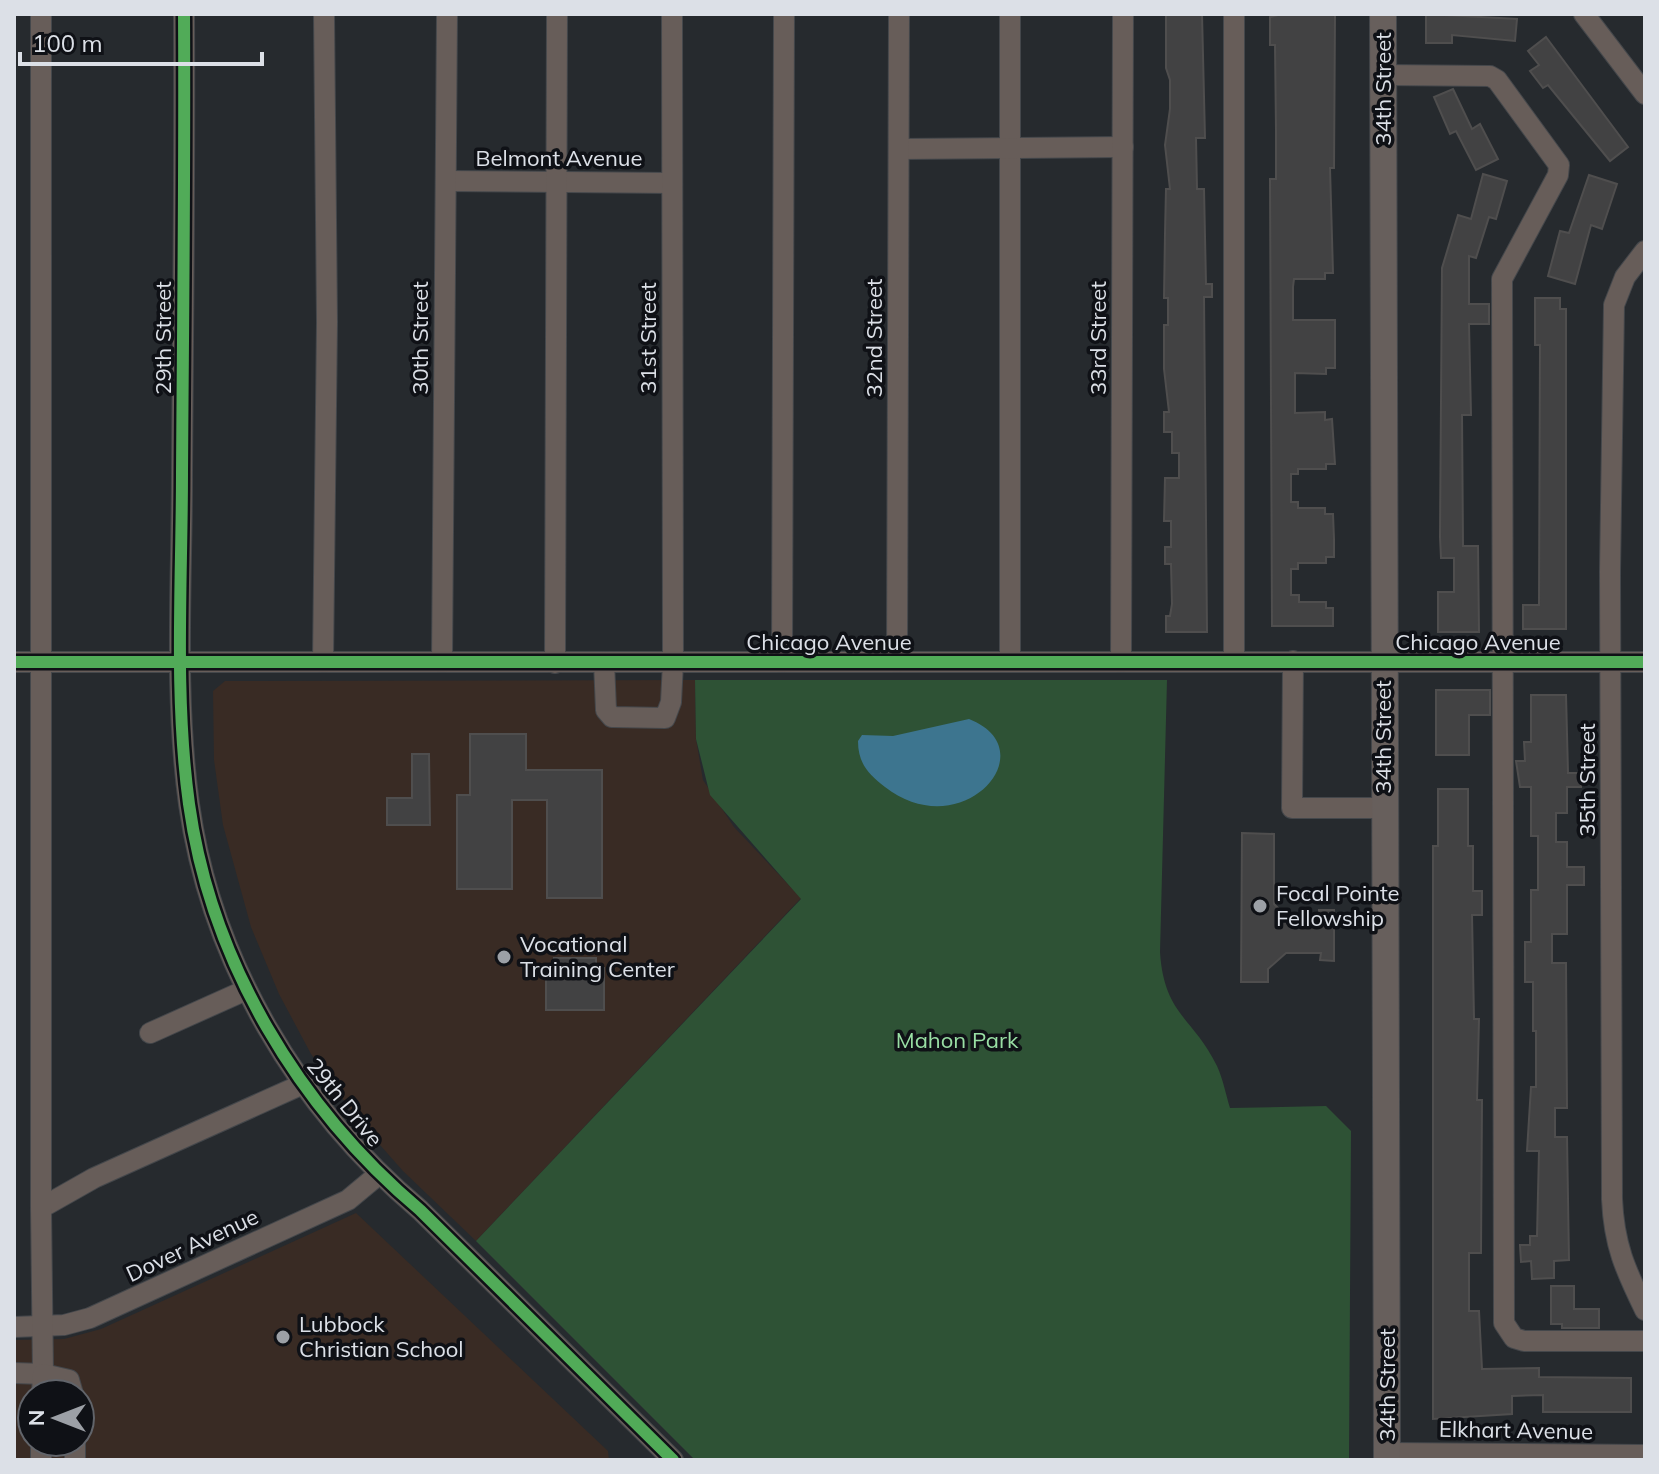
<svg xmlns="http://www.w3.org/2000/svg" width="1659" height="1474" viewBox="0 0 1659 1474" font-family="Mulish,sans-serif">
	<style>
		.education { fill: #392b24; fill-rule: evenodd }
		.green { fill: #2e5235 }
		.water { fill: #3d758f }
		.building { fill: #424243; stroke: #4f4e4e; stroke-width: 2 }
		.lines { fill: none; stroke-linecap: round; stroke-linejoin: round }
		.minor-casing { stroke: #44474b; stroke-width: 22 }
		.major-casing { stroke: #44474b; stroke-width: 28 }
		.minor { stroke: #675d59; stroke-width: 20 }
		.major { stroke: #675f5c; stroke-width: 26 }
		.cycleway-casing { stroke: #0f1116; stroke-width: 17 }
		.cycleway { stroke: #51ab58; stroke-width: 12 }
		.poi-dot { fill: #9ca0a6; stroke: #0f1116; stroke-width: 3 }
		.labels { text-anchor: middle; stroke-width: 7; stroke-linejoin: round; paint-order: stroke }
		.street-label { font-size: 22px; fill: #dce0e7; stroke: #0f1116 }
		.poi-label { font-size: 22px; fill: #dce0e7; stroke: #0f1116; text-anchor: start }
		.park-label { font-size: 22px; fill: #99dfa4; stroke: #0f1116 }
	</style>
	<rect width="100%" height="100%" fill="#262a2e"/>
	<g class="education">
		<path d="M695 680 696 739 703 780 734 827 801 898 476 1241 403 1171 357 1119 311 1054 279 994 251 927 223 825 214 760 213 691 225 681Z"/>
		<path d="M356 1213 608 1451 609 1460H14V1340L64 1339 101 1329ZM32 1394H80V1442H32Z"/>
	</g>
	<path class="green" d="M695 680H1167L1160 952C1164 1015 1193 1017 1217 1066 1223 1079 1226 1095 1230 1108L1326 1106 1351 1131 1349 1460H695L476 1241 801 899 710 795 696 739Z"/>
	<path class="water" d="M969 719C1048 750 962 847 885 787 868 774 858 763 858 741L862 735 893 736Z"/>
	<g class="building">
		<path d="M1166 14H1202L1205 138H1196L1197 189H1204L1206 284H1212V297H1204L1207 632H1166V616H1170L1172 604 1171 564H1165V547H1171V521H1164L1165 478H1179V453H1172V432H1164V412H1169L1164 369V325H1168V298H1164L1165 234 1166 189H1170L1165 145 1170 109V80L1166 68Z"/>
		<path d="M1282 14H1335L1334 168H1330L1333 273H1325V279H1294L1293 287V320H1335V368H1326V374L1295 373V413L1325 412V420L1332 419 1335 464H1326V469H1298V474H1291V502H1298V508H1325V514H1333L1334 539V557H1326V563H1298V569H1291V595H1299V602H1326V608H1333V626H1272L1270 179H1276V130L1275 45H1270V17Z"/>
		<path d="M1426 14 1517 19 1515 41 1452 35V43H1426Z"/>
		<path d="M1546 37 1628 147 1610 161 1548 85 1543 88 1530 71 1539 65 1528 51Z"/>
		<path d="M1453 89 1472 129 1480 124 1498 159 1476 170 1456 131 1450 134 1434 97Z"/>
		<path d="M1483 174 1507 181 1496 219 1489 217 1476 258 1469 256V304H1489V324H1469L1471 415H1462L1463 546H1478L1479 632H1438V592H1454V558H1441L1440 537 1442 268 1458 215 1471 219Z"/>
		<path d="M1589 175 1617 184 1602 229 1591 225 1575 284 1548 276 1560 231 1569 233Z"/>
		<path d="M1535 298H1560V309H1566V629H1523V605H1539L1540 345H1535Z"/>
		<path d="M1436 690H1490V715H1469V755H1436Z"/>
		<path d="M1531 695H1566L1568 773H1581V787H1567V813H1556V842H1567V867H1584V885H1567V934H1552V963H1566L1567 1108H1555V1137H1567L1569 1260 1554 1261V1278L1532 1279 1531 1261 1521 1262 1520 1245H1530V1236H1537L1539 1151H1527L1531 1087H1536V1031H1533V982H1525V942H1531V890H1538V836H1531V787H1520L1516 761H1525L1524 742H1531Z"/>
		<path d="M470 734H526V770H602V898H547V800H512V889H457V795H470Z"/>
		<path d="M412 754H429L430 825H387V798H412Z"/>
		<path d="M1438 789H1468V846H1473V891H1482V915H1472L1474 1019H1479L1477 1100H1482L1481 1253H1469V1311H1479L1482 1369 1539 1368V1377L1631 1378V1412H1543V1395L1512 1396V1414L1433 1419V846H1438Z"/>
		<path d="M1242 833 1274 834V904L1289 919H1319V910H1334V961L1320 960 1321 953H1286L1268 969V982H1241Z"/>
		<path d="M554 958H596V968H604V1010H546V968H554Z"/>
		<path d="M1551 1286H1574V1309H1599V1328H1562V1324H1551Z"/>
	</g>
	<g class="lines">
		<defs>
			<g id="minor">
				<path d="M184 14C185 167 183 320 182 473 182 582 174 695 189 804 211 962 299 1108 420 1210L673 1460"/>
				<path d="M1010 14V662"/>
				<path d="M1234 14V662"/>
				<path d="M1584 14 1645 94"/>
				<path d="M1383 75 1490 76 1497 80 1559 165 1558 175 1502 279 1504 1323 1514 1338 1524 1341H1645"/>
				<path d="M899 149 1123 147"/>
				<path d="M446 181 672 183"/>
				<path d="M1645 251 1625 277 1614 305 1610 572 1612 1199C1614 1245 1625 1269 1645 1310"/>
				<path d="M1293 661 1292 808H1384"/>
				<path d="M14 662H1645"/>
				<path d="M323 662 327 322 324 14"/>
				<path d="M442 662 447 14"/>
				<path d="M604 662 606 710 612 717 665 718 671 702 673 663 672 14"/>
				<path d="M782 662 784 14"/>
				<path d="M897 662 899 14"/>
				<path d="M1121 662 1123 14"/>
				<path d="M555 663 557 14"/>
				<path d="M150 1033 246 990"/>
				<path d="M41 1208 94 1178 303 1084"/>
				<path d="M14 1327 64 1325 90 1318 348 1200 378 1175"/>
				<path d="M14 1373 43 1374 41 1208V14"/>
				<path d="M42 1394 43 1374 69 1380 73 1394"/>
				<path d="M1387 1453 1645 1455"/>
				<path d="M41 1460V1442"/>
				<path d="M75 1460V1442"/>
			</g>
			<path id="major" d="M1383 14 1387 1460"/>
		</defs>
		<use href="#minor" class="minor-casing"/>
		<use href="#major" class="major-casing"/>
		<use href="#minor" class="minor"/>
		<use href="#major" class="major"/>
		<defs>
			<g id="cycleway">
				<path d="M184 14C185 167 183 320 182 473 182 582 174 695 189 804 211 962 299 1108 420 1210L673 1460"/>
				<path d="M14 662H1645"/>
			</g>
		</defs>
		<use href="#cycleway" class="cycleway-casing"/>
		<use href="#cycleway" class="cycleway"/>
	</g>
	<g class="poi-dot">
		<circle cx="1260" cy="906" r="8"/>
		<circle cx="504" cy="957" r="8"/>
		<circle cx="283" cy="1337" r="8"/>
	</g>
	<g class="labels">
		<g class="street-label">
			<text transform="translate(1383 89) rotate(-90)" y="8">34th Street</text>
			<text x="559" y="166">Belmont Avenue</text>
			<text transform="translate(163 338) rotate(-90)" y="8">29th Street</text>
			<text transform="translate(420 338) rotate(-90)" y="8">30th Street</text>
			<text transform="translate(648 338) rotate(-90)" y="8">31st Street</text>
			<text transform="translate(874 338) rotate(-90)" y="8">32nd Street</text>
			<text transform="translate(1098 338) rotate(-90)" y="8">33rd Street</text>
			<text x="829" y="650">Chicago Avenue</text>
			<text x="1478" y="650">Chicago Avenue</text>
			<text transform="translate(1383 737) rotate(-90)" y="8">34th Street</text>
			<text transform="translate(1587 780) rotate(-90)" y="8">35th Street</text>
			<text transform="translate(345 1102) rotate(51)" y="8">29th Drive</text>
			<text transform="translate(192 1245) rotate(-25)" y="8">Dover Avenue</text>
			<text transform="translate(1387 1385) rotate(-90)" y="8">34th Street</text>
			<text transform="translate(1516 1430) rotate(1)" y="8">Elkhart Avenue</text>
		</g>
		<g class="poi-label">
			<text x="1276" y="901">Focal Pointe<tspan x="1276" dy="25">Fellowship</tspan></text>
			<text x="520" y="952">Vocational<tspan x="520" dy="25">Training Center</tspan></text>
			<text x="299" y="1332">Lubbock<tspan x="299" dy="25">Christian School</tspan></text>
		</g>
		<g class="park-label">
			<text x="957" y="1048">Mahon Park</text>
		</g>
	</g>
	<rect width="1659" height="1474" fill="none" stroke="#dce0e7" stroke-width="32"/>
	<g transform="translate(56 1418) rotate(270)"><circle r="38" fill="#0f1116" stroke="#61646a" stroke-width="2"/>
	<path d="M0-6L14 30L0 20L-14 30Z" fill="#9ca0a6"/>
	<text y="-12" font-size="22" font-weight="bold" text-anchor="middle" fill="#dce0e7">N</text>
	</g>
	<path d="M20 52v12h242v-12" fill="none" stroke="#dce0e7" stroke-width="4"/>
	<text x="32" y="52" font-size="24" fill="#dce0e7" stroke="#0f1116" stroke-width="6" paint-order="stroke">100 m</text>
</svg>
